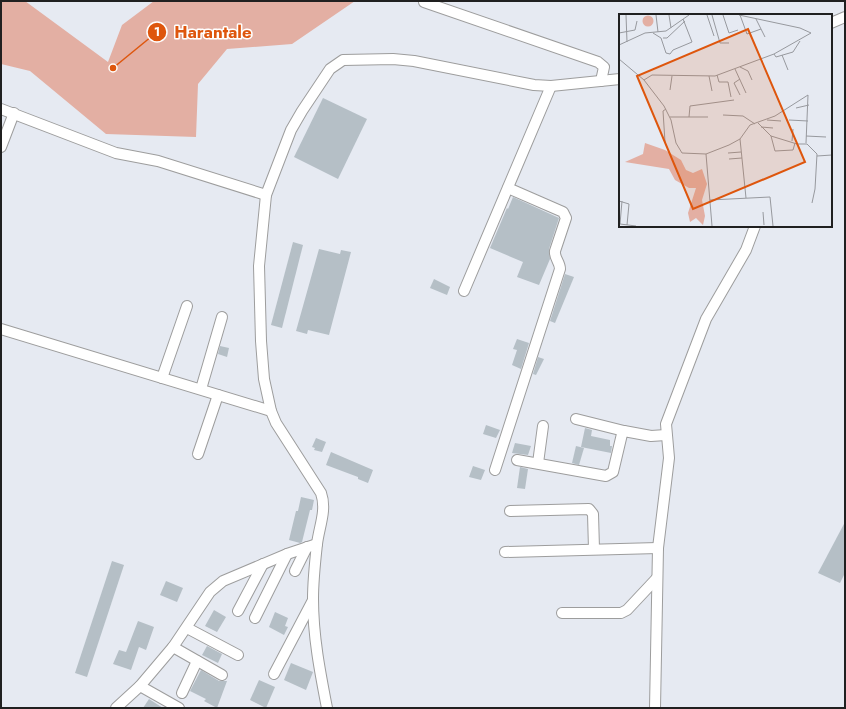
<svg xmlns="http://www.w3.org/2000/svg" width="846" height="709" viewBox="0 0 846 709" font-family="Jost,sans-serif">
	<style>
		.water { fill: #e3afa3 }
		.building { fill: #b5bfc6 }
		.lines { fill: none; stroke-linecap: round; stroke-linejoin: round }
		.street-casing { stroke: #9d9d9d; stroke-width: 12 }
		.street { stroke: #fff; stroke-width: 10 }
		.inset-road { fill: none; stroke: #97999e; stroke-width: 1 }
		.view { fill: #de560d; fill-opacity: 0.15; stroke: #de560d; stroke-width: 2 }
		.inset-edge { fill: none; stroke: #202020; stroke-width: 2 }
		.leader { fill: none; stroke: #de560d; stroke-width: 1.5 }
		.callout-dot { fill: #de560d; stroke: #fff; stroke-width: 1.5 }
		.mark-label { font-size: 12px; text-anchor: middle; font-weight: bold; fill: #fff }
		.callout-label { font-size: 17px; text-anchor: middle; font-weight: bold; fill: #de560d; stroke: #fff; stroke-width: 3; stroke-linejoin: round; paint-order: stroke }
	</style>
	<rect width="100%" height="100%" fill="#e6eaf2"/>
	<path class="water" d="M1 1H25L108 62 122 25 154 1H355L292 44 227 49 198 84 196 137 106 134 30 71 1 64Z"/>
	<g class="building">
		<path d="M323 98 367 119 338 179 294 157Z"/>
		<path d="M513 197 559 218 549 249 550 259 539 285 517 277 523 262 490 248 507 208 508 209Z"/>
		<path d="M293 242 303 245 282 328 271 325Z"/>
		<path d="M319 249 340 254 341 250 351 252 329 335 308 330 307 334 296 331Z"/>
		<path d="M565 274 574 277 555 323 550 321Z"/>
		<path d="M434 279 450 287 447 295 430 288Z"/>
		<path d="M517 339 529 343 521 369 512 365 517 350 513 349Z"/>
		<path d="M220 346 229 348 227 357 218 354Z"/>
		<path d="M538 357 544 359 536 375 533 374Z"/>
		<path d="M486 425 500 430 496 438 483 434Z"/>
		<path d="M585 428 592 430 591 436 610 440V446H612L611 453 581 447Z"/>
		<path d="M316 438 326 442 322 452 314 450 315 448 312 447Z"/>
		<path d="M515 443 531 446 528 455 512 453Z"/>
		<path d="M576 446 584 448 579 465 572 463Z"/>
		<path d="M331 452 373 470 368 483 358 479V477L326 465Z"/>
		<path d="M473 466 485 470 481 480 469 477Z"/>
		<path d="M520 467 528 469 525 489 517 488Z"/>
		<path d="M301 497 314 500 312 510H310L302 542 300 543 289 540 296 511H298Z"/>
		<path d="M845 522V573L840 583 818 573Z"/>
		<path d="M112 561 124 565 87 677 75 673Z"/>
		<path d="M166 581 183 588 177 602 160 595Z"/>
		<path d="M214 610 226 617 217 632 205 626Z"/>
		<path d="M275 612 288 618 285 626 288 627 284 635 269 627Z"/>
		<path d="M138 621 154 627 146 650 139 647 131 670 113 664 119 650 126 652Z"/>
		<path d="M207 646 222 654 218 663 202 655Z"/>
		<path d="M291 663 313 672 306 690 284 680Z"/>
		<path d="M201 670 219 681H227L217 708 204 701 206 699 190 691Z"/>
		<path d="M259 680 275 687 266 708 250 700Z"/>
		<path d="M149 699 163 708H143Z"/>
	</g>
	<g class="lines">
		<defs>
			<g id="street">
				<path d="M424 2 598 62 604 67 601 81"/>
				<path d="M831 23 845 17"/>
				<path d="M1 109 116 153 158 161 266 195"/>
				<path d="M1 147 14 113"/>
				<path d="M464 291 551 86"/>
				<path d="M1 329 271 411"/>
				<path d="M162 378 187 306"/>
				<path d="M201 389 222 317"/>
				<path d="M576 419 624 431"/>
				<path d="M198 454 218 395"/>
				<path d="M517 460 606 476 613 472 622 434 624 431 651 436 666 435"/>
				<path d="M538 463 543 426"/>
				<path d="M495 470 560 269C560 262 554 258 555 251L566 218 563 212 508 188"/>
				<path d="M510 511 589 509 593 514 594 549"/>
				<path d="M505 552 658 548"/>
				<path d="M295 571 307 547"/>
				<path d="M238 611 263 564"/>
				<path d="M562 613H621L627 610 657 578"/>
				<path d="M255 618 287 554"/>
				<path d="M187 628 238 655"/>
				<path d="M173 647 222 675"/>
				<path d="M274 674 313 600"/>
				<path d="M140 686 179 708"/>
				<path d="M182 693 197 661"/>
				<path d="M116 708 140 686 173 647 210 592 223 581 287 554 317 544"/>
				<path d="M327 708C320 672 313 636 313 599 313 581 315 562 317 544 319 527 327 510 321 493L276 423 271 411 264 379 261 341 259 266 266 195 291 130 302 111 330 69 343 60 393 59 414 61 534 85 551 86 620 79"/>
				<path d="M655 708 658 548 669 458 666 424 706 319 746 250 755 226"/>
			</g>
		</defs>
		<use href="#street" class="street-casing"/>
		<use href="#street" class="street"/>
	</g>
	<g transform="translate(619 14)">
		<rect width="213" height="213" fill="#e6eaf2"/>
		<path d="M23.5 7a5.5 5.5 0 1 1 11 0a5.5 5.5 0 1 1-11 0ZM26 129 46 136 62 146 67 156 74 159 83 155 88 170 83 186 86 202 84 211 77 204 71 208 69 199 77 174H70L56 166 50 155 6 148 24 140Z" fill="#e3afa3"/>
		<path class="inset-road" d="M7 1 8 28M37 1 39 18M50 1 52 14M88 1 95 22M93 1 101 29H110M104 1 110 19 119 16M121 1 128 20 142 15M137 5 146 23M0 19 16 16 18 7M34 19 42 24 47 39 51 40 54 36 73 28 64 5M44 24H48L66 7M0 31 26 19 47 17 70 1M155 40 157 43 174 38 181 27M163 41 169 56M0 45 25 66 45 92 52 106 57 129 63 139 87 140 110 131 121 125 131 111 156 102 189 81 187 129M121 53 129 57 133 66M116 55 127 79M98 61 100 68H109L112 83M90 62 93 77M25 66 33 61 96 62 155 40 192 19 181 14 120 1M51 76 53 62M121 81 115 69 121 65M177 94 190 91M104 101 124 102 136 110M51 103H89M70 103 71 92 115 86M148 106 162 107M170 106 189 107M139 109 152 122 178 130H188L198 140 196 175 193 189M142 113 154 114M152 122 156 137 174 136 176 129M187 122 207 123M121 125 127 184M173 127 174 115M46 128 44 97 47 95M109 139 122 138M87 140 93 212M198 142 213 141M110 145 123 144M91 186 151 183 154 212M0 187 10 190 8 211M3 187 1 210 17 212M144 198 145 211"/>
		<path class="view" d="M129 15 186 148 74 195 18 62Z"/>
		<rect width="213" height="213" class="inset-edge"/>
	</g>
	<path class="leader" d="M113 68L157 32"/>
	<g class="callout-dot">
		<circle cx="113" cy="68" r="4"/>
		<circle cx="157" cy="32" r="10"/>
	</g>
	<g class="mark-label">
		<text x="157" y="36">1</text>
	</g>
	<g class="callout-label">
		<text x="213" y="38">Harantale</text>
	</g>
	<rect width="846" height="709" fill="none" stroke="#202020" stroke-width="4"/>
</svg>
